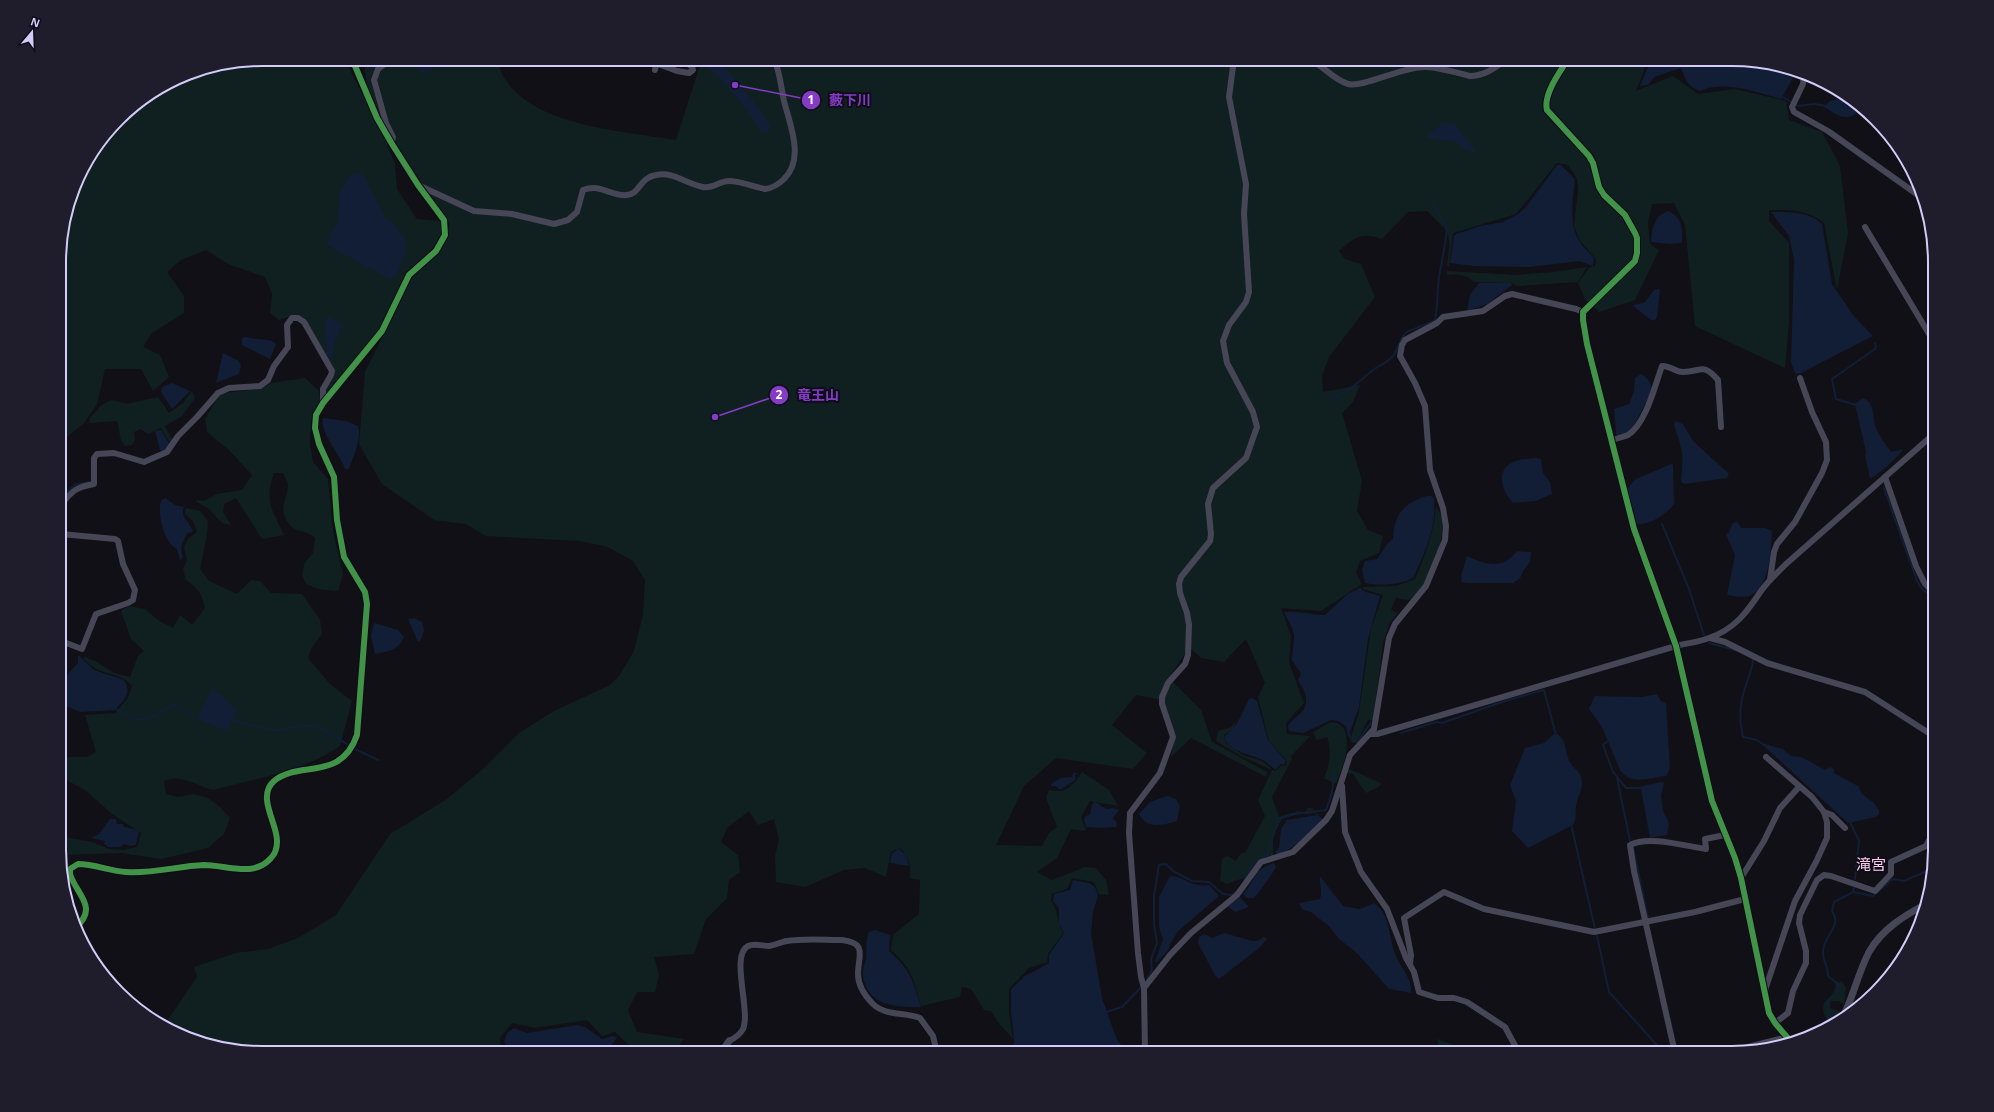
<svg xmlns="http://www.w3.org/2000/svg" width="1994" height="1112" viewBox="0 0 1994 1112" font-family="'Open Sans','Noto Sans JP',sans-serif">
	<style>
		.green { fill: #102021 }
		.water { fill: #111e36 }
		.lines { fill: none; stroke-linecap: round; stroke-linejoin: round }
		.stream { stroke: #111e36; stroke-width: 2 }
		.river { stroke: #111e36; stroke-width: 11 }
		.minor { stroke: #474656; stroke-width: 6 }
		.tertiary { stroke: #474656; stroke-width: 7 }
		.cycleway-casing { stroke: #0f0d19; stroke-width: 8 }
		.cycleway { stroke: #419447; stroke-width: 6 }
		.labels { text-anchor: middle; stroke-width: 4; stroke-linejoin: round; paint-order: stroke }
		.quarter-label { font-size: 15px; fill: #f9cde7; stroke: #0f0d19 }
		.rim { fill: none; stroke: #d3cbf9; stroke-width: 2 }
		.leader { fill: none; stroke: #843cc5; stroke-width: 1.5 }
		.callout-dot { fill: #843cc5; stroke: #0f0d19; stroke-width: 1.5 }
		.mark-label { font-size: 12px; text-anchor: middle; font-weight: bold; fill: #fff }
		.callout-label { font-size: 14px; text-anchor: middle; font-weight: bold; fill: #843cc5; stroke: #0f0d19; stroke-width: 4; stroke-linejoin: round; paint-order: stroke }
	</style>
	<rect width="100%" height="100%" fill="#111016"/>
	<g class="green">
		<path d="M262 59H343L348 66 385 139 395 164 397 189 417 219 441 221V234L433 248 408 271 383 325 345 373 343 372 325 396 324 391 333 376 326 356 295 315 279 320 270 313 272 294 265 277 228 264 206 250 181 260 167 272 184 296V313L152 333 143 347 160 355 169 377 153 391 141 369H105L97 404 84 423 61 442V236L80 172 128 110 185 74Z"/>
		<path d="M355 59H497C499 64 500 71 503 76 533 127 624 131 676 140L702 59H1648L1636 91 1673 76 1698 94 1735 89 1786 101 1789 120 1822 132 1840 166 1848 233 1837 290 1824 223C1807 209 1790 210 1769 210V221L1789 243V323L1785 368 1695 326 1685 225 1674 203 1652 204 1648 223 1650 244 1659 250 1635 300 1599 312 1585 299 1578 283 1589 268 1595 266 1596 259 1580 241 1574 225 1578 191 1577 179 1568 165 1557 163 1516 214 1453 233 1449 266H1447C1451 230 1452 236 1427 211L1408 212 1382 239C1361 232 1355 237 1339 251L1345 259 1361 264 1375 297 1329 357 1322 376 1323 392 1360 385 1353 402 1342 413 1362 481 1357 511 1368 530 1383 536 1379 553 1360 561 1356 573 1362 584 1321 611 1281 608 1291 636 1289 663 1304 703 1286 723 1287 734 1310 736 1291 756 1292 759 1272 797 1279 817 1298 811 1305 812 1308 808H1312L1319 815 1313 813 1308 814H1298L1282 819 1273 835V855L1264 857 1255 865 1246 877 1227 884 1220 881 1222 859 1227 856 1236 861 1241 853H1245L1265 816 1258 800 1272 770 1276 771 1282 765 1285 766 1287 761 1269 741 1258 697 1265 683 1246 639 1224 662 1201 658 1189 647 1169 678 1201 710 1212 742 1267 772 1266 777 1191 738 1171 757 1174 734 1162 700 1136 695 1112 725 1147 753 1133 769 1056 758 1024 786 996 845 1042 846 1049 833 1057 827 1046 798 1049 790C1067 794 1073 786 1082 772L1109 790 1118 806 1090 801 1081 817 1086 831 1071 829 1057 858 1037 872 1052 880 1085 867 1096 868 1106 880 1109 895 1099 894 1094 882 1072 878 1067 889 1052 894 1051 901C1059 912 1057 922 1063 933L1048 954 1047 962 1029 968 1009 989V1014L1013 1039 997 1021 991 1011 984 1010 971 989 962 987 960 997 921 1006C913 978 913 970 891 950L893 935 919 914 920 880 910 878C911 865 909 857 900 848L891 852 886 877 865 868 844 870 805 887 776 882 775 856 779 839 774 819 758 825 749 811 727 828 721 842 738 855 740 872 729 880 727 898 706 919 694 954 654 957 659 975 655 992H637L628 1010 637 1032 684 1039 673 1053H637L615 1032 602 1036 587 1020 535 1028 512 1023 500 1038 501 1053H262L209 1046 163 1027 197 977 194 967 236 953 268 949 298 938 336 915 390 834 447 799 483 769 519 733 554 711 610 685 619 676 634 651 643 615 645 580 633 561 608 547 580 541 486 536 466 524 434 520 382 484 359 444 365 372 413 276 436 255 444 245 450 224C426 190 364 107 365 68Z"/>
		<path d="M1587 267 1578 282 1517 286 1512 283 1474 282C1466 274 1457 274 1447 275V271L1515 275 1553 272Z"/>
		<path d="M305 378 319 391 320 402 316 406 311 421 310 444 313 462 328 479 333 532 343 574 338 591 318 589 306 584 302 575 305 562 313 553 315 538C306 529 297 534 289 524 277 509 288 498 288 485 288 481 284 476 283 473H274C264 502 272 509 284 535L262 539 236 498 224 504 223 512 231 525 222 523 209 509 197 502 196 500 204 501 217 494 242 490 252 475 229 450 207 432 205 419 218 397 225 393 260 389 271 383Z"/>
		<path d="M192 391 195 398 182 416 165 426 173 441 170 443 161 428 148 434 141 429 134 432 135 440 132 445 125 446 121 440 117 421 90 423 89 419 102 405 111 400 127 404 158 397 169 413 183 403Z"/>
		<path d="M1436 506C1438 510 1442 516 1443 520 1445 538 1427 591 1411 599 1406 601 1401 599 1396 597L1391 610 1398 613 1389 624 1383 643 1373 721 1368 720 1358 739 1354 743 1350 741 1359 712 1371 629 1383 595 1363 589V587L1396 586 1415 579C1425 555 1434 533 1436 506Z"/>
		<path d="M186 508 200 511 208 521 207 534 200 569 209 581 237 594 251 580 260 581 271 593 302 594 320 620 322 634 312 647 308 658 330 684 352 701 340 746C303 772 256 778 213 790 197 786 181 773 164 781L166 794 178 797 194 794 208 798 220 807 230 818 224 834 208 848 161 859 121 853 61 855V836L92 842 109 849 124 850 137 847 141 833 111 813 85 790 68 781 61 775V762L69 757H87L96 752 85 715 115 713 128 698 132 686C120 670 97 678 82 656L95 661 114 673 130 677 138 656 144 651 131 639 121 611 129 606 145 609 158 620 173 628 180 615 192 625 205 608C202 594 198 588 186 580L183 569 187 560 184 547 188 539 197 532 193 521 185 514Z"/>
		<path d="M1237 720 1232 730 1224 735 1226 743 1243 755 1262 761 1271 768 1270 769 1241 756 1216 741 1218 731 1231 727Z"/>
		<path d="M1331 722 1337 723 1344 728C1351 749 1343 764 1336 784L1324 778C1330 766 1332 749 1327 737L1317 740 1313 732Z"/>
		<path d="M1349 769 1381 783 1380 786 1366 793 1353 774 1346 773Z"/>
		<path d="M1842 981 1846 988 1844 1005 1839 1001H1831L1830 1008 1841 1012 1832 1027C1809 997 1838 1002 1835 983Z"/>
		<path d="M1437 1039 1452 1044V1053H1444V1050L1439 1049Z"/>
	</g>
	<g class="water">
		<path d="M421 59H440L432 70 422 73 419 68Z"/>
		<path d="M1653 59C1697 59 1756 54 1797 71L1781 99C1756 92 1725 80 1700 91 1687 86 1686 80 1681 68L1654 77 1648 85 1640 86 1647 69Z"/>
		<path d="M1848 96 1862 107C1849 124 1840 117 1824 107L1830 101Z"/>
		<path d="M1443 122 1455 124 1475 150 1474 153 1466 150 1454 141 1425 138Z"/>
		<path d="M1557 165H1561L1575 179C1573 199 1568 224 1580 242 1583 247 1590 253 1594 258L1593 266 1579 261 1530 267 1473 266 1450 263 1454 235 1480 226 1503 222 1518 214 1526 207Z"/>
		<path d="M357 173 362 174 365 178 386 219 395 225 405 239 407 250 397 274 390 279 327 245 330 235 338 222 340 193 349 177Z"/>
		<path d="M1668 211C1682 217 1683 229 1682 243L1670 244 1651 242C1652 228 1654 216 1668 211Z"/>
		<path d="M1771 212C1788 212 1809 211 1822 224L1832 284 1853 315 1873 336 1799 374 1795 373 1791 362 1794 260 1789 236Z"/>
		<path d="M1479 283H1511L1512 285 1487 304 1467 311 1470 295Z"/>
		<path d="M1658 289 1660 290 1657 317 1655 320H1651L1632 305 1644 303 1654 290Z"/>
		<path d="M327 317 340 322 342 326 334 344 333 355 330 360 326 355C329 342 320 329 327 317Z"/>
		<path d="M246 337C255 340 272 338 276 344L270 359 242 345V338Z"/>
		<path d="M223 353 239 361 241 366 239 374 216 383Z"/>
		<path d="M1641 374C1647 377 1652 384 1652 391L1632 429 1618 436 1616 434 1614 409 1629 404 1634 391 1635 378Z"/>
		<path d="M172 383 190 391 172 409 161 392 162 387Z"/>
		<path d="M1863 398C1876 403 1872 418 1876 428 1880 437 1886 445 1891 452L1903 449C1901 455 1878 475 1871 478L1869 476C1869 467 1864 460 1866 452L1855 404Z"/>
		<path d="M323 418 346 421 358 426C362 439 353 457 349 469H345C341 456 319 431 323 418Z"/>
		<path d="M1675 421 1683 424 1693 441 1729 474 1727 478 1685 484 1681 482C1682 469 1684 457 1680 444 1678 436 1675 430 1674 423Z"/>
		<path d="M161 430 170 445 164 451 160 450 155 431Z"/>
		<path d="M1536 458 1541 459 1543 473 1550 482 1552 494 1536 501 1513 503C1503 493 1495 472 1511 463 1518 459 1529 459 1536 458Z"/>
		<path d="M1671 464 1673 465 1674 504C1667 513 1650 526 1637 524L1627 489 1636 479Z"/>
		<path d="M1427 496H1432L1434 499C1437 526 1425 553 1413 578 1399 585 1381 586 1365 583L1362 570 1365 561 1377 559 1388 543 1393 539C1394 515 1403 503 1427 496Z"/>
		<path d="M165 498 175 505 184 507C179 517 191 523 193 532L188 533C183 540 179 548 183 557L180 561 177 549C164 542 157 515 161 501Z"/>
		<path d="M1736 522 1738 523 1741 528H1765L1772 531C1771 549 1770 589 1749 596 1743 598 1734 596 1727 595L1735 555 1726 534 1729 533 1732 524Z"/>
		<path d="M1517 551 1531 552 1530 562 1523 571 1520 578 1513 583H1468L1462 582 1461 576 1467 556C1487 565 1502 570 1517 551Z"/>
		<path d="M1360 588 1366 592 1380 596 1368 639 1359 707 1348 737 1346 726 1338 721 1331 720 1303 733 1289 731 1288 726C1296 714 1312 711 1304 691 1303 687 1299 684 1298 680L1301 674C1299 668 1292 664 1292 658 1292 652 1294 645 1294 639 1295 630 1288 621 1284 612 1298 611 1311 615 1325 615L1348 594Z"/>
		<path d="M414 618 422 622 424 630 421 640 418 642 408 619Z"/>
		<path d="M374 623 398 630 404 637C399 650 387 652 375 654L371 636Z"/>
		<path d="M78 655 94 670 124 680C132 693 124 700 115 710L80 712 61 704V682L78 663Z"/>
		<path d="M211 689 220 694 237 710 227 731 198 719Z"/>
		<path d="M1657 694 1661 701 1666 703 1670 769 1666 776C1649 778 1631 786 1620 770L1602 727 1589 709 1595 696 1641 697Z"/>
		<path d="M1252 698 1257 701 1268 740 1286 761 1284 765 1281 764 1276 770C1272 767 1267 763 1263 760 1253 755 1224 750 1225 736 1238 727 1242 712 1249 699Z"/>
		<path d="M1555 733C1568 739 1564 751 1570 762 1573 768 1579 770 1581 777 1585 788 1577 796 1576 807 1575 815 1577 818 1573 825L1528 848 1512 831 1516 801 1510 785 1525 748 1544 743Z"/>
		<path d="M1765 744 1783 749 1791 756 1801 757 1809 761 1825 770 1830 767 1834 769V773L1858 786 1862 794 1874 803 1879 810V814L1876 817 1848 823 1766 748Z"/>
		<path d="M1073 773H1078L1075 775V780L1060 790 1056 786H1051L1052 783 1061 778 1072 777Z"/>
		<path d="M1662 782 1664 783 1661 796 1663 811 1669 823 1667 835 1650 838 1641 789 1642 786Z"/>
		<path d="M1167 796 1176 799 1180 806 1177 821C1163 825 1147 830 1139 814L1150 802Z"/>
		<path d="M1093 802 1098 803 1101 806 1108 809 1112 808 1119 810 1113 818 1117 823 1116 827 1100 828 1086 827 1084 820 1085 817 1090 814Z"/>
		<path d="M1317 815 1323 819C1309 832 1296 848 1278 855L1275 852 1279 848 1281 829 1287 820Z"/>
		<path d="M110 819H116L117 824H123L124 827 139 830 136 845 130 846 124 844 120 847H108L104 844 105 841 91 838 99 834Z"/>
		<path d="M899 849 906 855 909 866 890 863 892 853Z"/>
		<path d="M1274 863 1276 867C1272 875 1260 891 1254 898H1247L1243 894C1257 879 1252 870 1274 863Z"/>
		<path d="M1170 876C1185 876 1190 888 1209 885L1219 896 1178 931 1170 944 1169 949 1157 962H1155L1163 939 1159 927V897Z"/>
		<path d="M1320 876 1343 906 1360 909 1374 903C1392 916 1388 938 1396 956 1401 968 1413 980 1411 993L1389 989 1356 952 1339 939 1329 926 1311 912 1302 909 1299 903 1320 899C1323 891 1319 885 1320 876Z"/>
		<path d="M1073 880 1089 883 1095 887 1098 896 1093 912 1091 933 1102 998 1117 1040 1124 1048 1132 1052 1138 1053H1013L1014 1039 1011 1012V989L1025 976 1049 963V955L1064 933 1059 923V909L1053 901 1054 894 1070 890Z"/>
		<path d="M1240 897 1249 907 1235 912 1227 906Z"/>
		<path d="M875 930 890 935 889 951C911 971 912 978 921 1007 896 1007 867 1007 863 975 862 970 865 964 866 959 867 950 865 941 869 932Z"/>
		<path d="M1224 933 1253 941H1258L1264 937 1267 939 1259 948 1219 979 1215 975 1198 943 1199 937 1204 934 1212 938Z"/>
		<path d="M577 1025 585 1027 602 1039 613 1036 617 1038 605 1053H511L504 1042 507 1033 514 1028 527 1033Z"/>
	</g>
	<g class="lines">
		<g class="stream">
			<path d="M1781 96 1798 106 1814 104 1827 106"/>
			<path d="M1331 398C1349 393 1359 381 1373 370 1380 365 1388 362 1393 356 1399 348 1399 338 1407 332 1413 329 1428 324 1435 320 1438 306 1437 291 1439 277 1442 260 1446 244 1447 227 1441 219 1438 210 1433 202"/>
			<path d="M1856 405 1836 399 1832 379 1875 349 1876 346 1875 343"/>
			<path d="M1884 488 1917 581 1922 589 1935 598"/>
			<path d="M61 497 75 485 89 482"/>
			<path d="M1662 524 1689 589 1704 635"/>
			<path d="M1709 643 1735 650"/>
			<path d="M61 646 66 649"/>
			<path d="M1753 659C1753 669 1747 680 1744 691 1739 707 1739 721 1743 737L1757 740 1767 747"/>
			<path d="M114 708C145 727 145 721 175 704L194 716"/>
			<path d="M231 719C242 723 268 731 279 730 291 729 301 724 313 726 325 729 338 739 349 745"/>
			<path d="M1349 733 1350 737 1357 742 1371 723"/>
			<path d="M1401 733 1436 722 1442 723 1505 701 1544 690 1556 735"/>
			<path d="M1609 740 1603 745 1613 772 1626 788H1643"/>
			<path d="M355 749 378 760"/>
			<path d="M1617 778 1630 841"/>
			<path d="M1850 822 1859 841 1855 879"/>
			<path d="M1571 824 1595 929"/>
			<path d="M1633 847 1648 918"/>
			<path d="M1244 881 1254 863 1267 855 1279 818 1295 814 1326 810 1332 792 1334 774H1336"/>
			<path d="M1853 892 1873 896 1893 879 1904 881 1934 868"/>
			<path d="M1597 936 1609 992 1664 1053"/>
			<path d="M1147 979 1152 970 1151 959 1157 943 1154 924V896L1159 865 1166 864 1173 871 1192 881 1209 882 1223 894 1231 895 1237 891"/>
			<path d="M1106 1012 1122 1007 1140 988"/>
			<path d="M1835 1022 1830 1017 1827 1002 1838 992V984L1828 976C1829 967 1822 960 1823 952 1823 935 1843 927 1832 911L1834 902 1853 892 1854 888"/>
		</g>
		<path class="river" d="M709 59 710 62C732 82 749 102 765 127"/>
		<g class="minor">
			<path d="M391 59 378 69 374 80 386 123 393 137 392 142"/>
			<path d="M1310 59C1323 66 1334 80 1348 84 1363 88 1404 66 1425 67 1440 67 1456 73 1470 76 1485 76 1496 67 1507 59"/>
			<path d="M1568 59C1560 72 1543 94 1547 110L1589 156 1593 163 1599 187 1604 195 1625 215 1635 233 1637 238V253L1635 261 1583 312V320L1587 344 1634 529 1676 646 1712 801 1735 858 1741 878 1769 1013 1775 1023 1792 1043"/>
			<path d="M655 70 656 65 658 64 677 71 689 73 693 70 692 67 682 59"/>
			<path d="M1804 74 1803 84 1792 107 1794 112 1828 131 1925 200"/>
			<path d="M418 185 474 211 512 214 554 224 568 220 577 212 583 190C601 183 611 197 627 195 640 194 639 178 656 175 673 171 686 184 703 187 713 189 719 181 729 181 741 181 754 187 765 189 773 188 778 185 784 179 805 159 790 125 784 101 781 87 780 72 774 59"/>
			<path d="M1865 227 1935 344"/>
			<path d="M1613 440C1618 438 1623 437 1628 435 1646 424 1655 385 1662 366 1669 365 1675 372 1683 372 1701 372 1703 362 1718 380L1721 427"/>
			<path d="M1885 477 1916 566 1925 584 1935 594"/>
			<path d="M61 505C72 491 76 487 94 484V458L97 454 114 453 144 462 167 452 178 436 197 417 218 393 229 388 260 386 268 380 274 366 288 347 287 325 292 318H298L304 322 332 371 331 375 323 389V403"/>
			<path d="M61 534 115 539 118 541 123 564 135 590 133 600 128 603 96 614 82 649 61 641"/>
			<path d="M1770 580 1774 552 1777 544 1795 522 1822 473 1827 460 1826 442 1812 412 1800 378"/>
			<path d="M1710 638 1725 642 1767 663 1865 692 1935 737"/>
			<path d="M1371 734H1377L1676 646C1687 643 1699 642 1709 638 1735 629 1747 612 1761 591 1768 581 1777 573 1786 564L1935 433"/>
			<path d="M1342 786 1345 832 1361 872 1387 909 1406 958 1414 972 1419 992 1438 998H1454L1467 1002 1505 1027 1519 1053"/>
			<path d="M1824 812 1832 815 1845 828"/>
			<path d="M1741 878 1764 841 1780 808 1799 787"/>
			<path d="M76 927C99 907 76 894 70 874V869L78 864C94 864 110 871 126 872 152 874 178 866 204 865 226 865 254 878 271 858 275 854 277 848 277 842 278 824 256 797 274 781 299 760 341 782 357 735L367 604 365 592 344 557 337 520 334 477 319 444 315 428 316 415 323 403 382 331 409 275 436 251 445 235 444 220 418 185 392 144 377 118 355 66 350 59"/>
			<path d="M1410 964 1411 955 1404 918 1444 892 1484 909 1594 932 1695 912 1745 899"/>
			<path d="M1144 988 1170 955 1191 933 1237 895 1261 862 1293 852 1326 820 1332 811 1350 755 1374 729 1389 638 1395 624 1426 586 1445 540 1446 526 1443 508 1430 470 1425 406 1415 383 1400 356 1402 345 1405 340 1437 323 1443 317 1483 311 1505 296 1512 294 1576 309 1583 312"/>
			<path d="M1765 990 1795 901 1816 862 1827 838V822L1824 812 1812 797 1766 757"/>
			<path d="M1848 1008 1854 1010"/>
			<path d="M1775 1023 1788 1013 1793 991 1806 963V951L1799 923 1800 915 1817 880 1824 875 1831 876 1875 891 1891 874V862L1926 846 1935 829"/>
			<path d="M729 1041C735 1038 740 1035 743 1029 751 1011 730 955 748 946 754 943 763 946 769 946 775 945 781 942 787 941 805 938 824 940 842 940 868 943 858 956 858 974 858 985 865 996 873 1004 885 1016 905 1012 920 1018L933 1036 937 1053"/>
			<path d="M1145 1053 1144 988 1141 977 1138 953 1129 833 1130 813 1160 773 1173 737 1162 704V697L1168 683 1185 664 1188 655 1189 625 1187 613 1180 593 1179 584 1181 577 1210 541 1211 534 1208 504 1213 488 1246 458 1257 427 1253 412 1227 363 1223 341 1229 325 1246 302 1249 292 1244 214 1246 184 1229 97 1234 59"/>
			<path d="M1675 1053 1634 871 1630 845C1648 835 1685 846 1706 849L1705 839 1725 835"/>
			<path d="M1724 1053 1787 1037"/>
		</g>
		<g class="tertiary">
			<path d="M1842 1019C1853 998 1858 973 1869 952 1882 929 1905 915 1928 903"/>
			<path d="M721 1053 729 1041"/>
		</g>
		<defs>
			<g id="cycleway">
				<path d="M1568 59C1560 72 1543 94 1547 110L1589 156 1593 163 1599 187 1604 195 1625 215 1635 233 1637 238V253L1635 261 1583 312V320L1587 344 1634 529 1676 646 1712 801 1735 858 1741 878 1769 1013 1775 1023 1792 1043"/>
				<path d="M76 927C99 907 76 894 70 874V869L78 864C94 864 110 871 126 872 152 874 178 866 204 865 226 865 254 878 271 858 275 854 277 848 277 842 278 824 256 797 274 781 299 760 341 782 357 735L367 604 365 592 344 557 337 520 334 477 319 444 315 428 316 415 323 403 382 331 409 275 436 251 445 235 444 220 418 185 392 144 377 118 355 66 350 59"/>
			</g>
		</defs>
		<use href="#cycleway" class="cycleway-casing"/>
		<use href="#cycleway" class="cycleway"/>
	</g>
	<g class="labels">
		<g class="quarter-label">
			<text x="1871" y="870">滝宮</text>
		</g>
	</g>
	<path d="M0 0H1994V1112H0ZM262 66H1732A196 196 0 0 1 1928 262V850A196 196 0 0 1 1732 1046H262A196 196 0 0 1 66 850V262A196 196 0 0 1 262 66Z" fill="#1f1c2b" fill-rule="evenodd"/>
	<path class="rim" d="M262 66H1732A196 196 0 0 1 1928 262V850A196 196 0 0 1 1732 1046H262A196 196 0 0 1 66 850V262A196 196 0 0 1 262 66Z"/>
	<path class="leader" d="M735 85L811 100M715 417L779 395"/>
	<g class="callout-dot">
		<circle cx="735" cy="85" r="4"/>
		<circle cx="715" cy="417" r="4"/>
		<circle cx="811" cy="100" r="10"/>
		<circle cx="779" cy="395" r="10"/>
	</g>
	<g class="mark-label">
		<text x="811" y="104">1</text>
		<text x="779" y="399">2</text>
	</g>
	<g class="callout-label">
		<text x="850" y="105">藪下川</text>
		<text x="818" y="400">竜王山</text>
	</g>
	<g transform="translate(32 32) rotate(19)" stroke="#0f0d19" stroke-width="3" paint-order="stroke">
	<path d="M0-3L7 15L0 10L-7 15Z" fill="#d3cbf9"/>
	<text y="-6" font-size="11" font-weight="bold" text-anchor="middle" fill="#d3cbf9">N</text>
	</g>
</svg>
